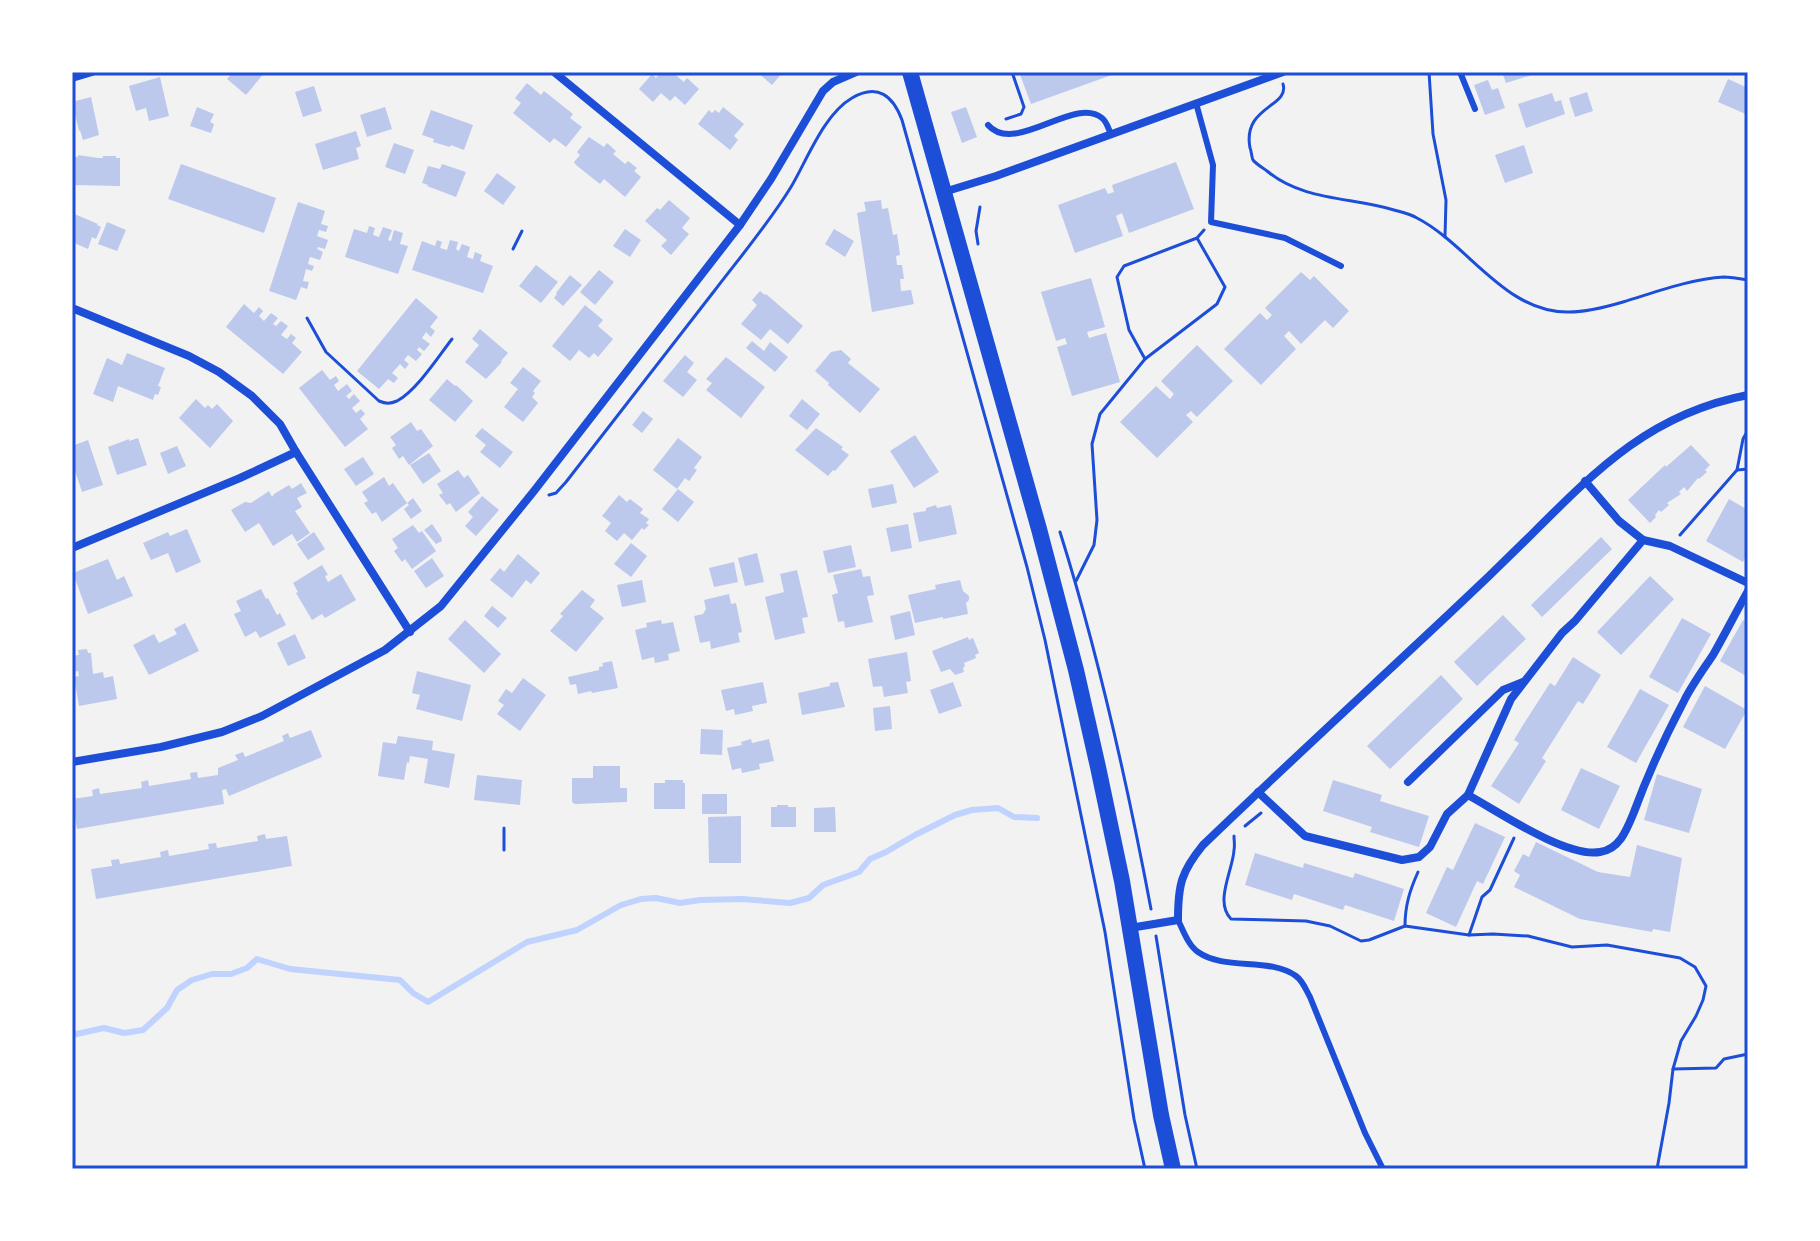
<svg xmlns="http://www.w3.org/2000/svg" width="1820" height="1241" viewBox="0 0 1820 1241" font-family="Figtree,sans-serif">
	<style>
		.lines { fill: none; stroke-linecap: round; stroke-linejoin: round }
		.stream { stroke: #bfd3fe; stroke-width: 6 }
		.building { fill: #bdc9ec }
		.path { stroke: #1d4ed8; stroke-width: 3 }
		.service { stroke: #1d4ed8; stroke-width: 6 }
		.minor { stroke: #1d4ed8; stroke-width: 8 }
		.secondary { stroke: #1d4ed8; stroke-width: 16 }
		.neatline { fill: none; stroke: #1d4ed8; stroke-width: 3 }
	</style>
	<rect width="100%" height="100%" fill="#f2f2f2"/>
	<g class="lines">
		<path class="stream" d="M72 1035 104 1028 124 1033 143 1030 167 1008 177 990 192 980 212 974H231L247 968 257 959 290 969 400 980 413 993 428 1002 527 942 577 930 621 905 641 899 656 898 680 903 700 900 742 899 790 903 809 898 823 885 859 872 870 859 886 852 915 835 955 815 972 810 998 808 1014 817 1037 818"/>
	</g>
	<g class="building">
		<path d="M233 72H265L246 95 227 79Z"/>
		<path d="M661 72H672L684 82 687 78 699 89 685 105 675 96 670 101 661 93 653 102 639 89 652 74 656 78Z"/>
		<path d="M757 72H783L772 85Z"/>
		<path d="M1019 72H1120L1031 104Z"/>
		<path d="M1502 72H1538V73L1506 83Z"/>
		<path d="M160 77 169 116 149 121 146 108 136 111 129 86Z"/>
		<path d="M1728 79 1748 88V115L1718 102Z"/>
		<path d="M1488 80 1492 90 1498 88 1505 108 1485 115 1474 85Z"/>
		<path d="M527 83 541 95 544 91 573 114 570 118 582 127 566 147 554 138 550 143 513 113 521 103 515 98Z"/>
		<path d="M314 86 322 111 303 117 295 92Z"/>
		<path d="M1587 92 1593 111 1575 117 1569 98Z"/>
		<path d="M1552 93 1555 102 1561 100 1565 114 1526 128 1518 104Z"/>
		<path d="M91 97 99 135 83 140 80 130 79 131 72 102Z"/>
		<path d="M197 107 214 114 210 122 214 124 211 133 190 126Z"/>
		<path d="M385 107 392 129 367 137 360 115Z"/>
		<path d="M723 107 744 124 734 136 738 140 730 150 698 124 709 110 712 113 715 110 719 113Z"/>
		<path d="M966 107 977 137 962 143 951 112Z"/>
		<path d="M431 110 473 125 464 150 451 145 450 147 433 142 434 139 422 135Z"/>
		<path d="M356 131 361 146 356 148 359 159 323 170 315 144Z"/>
		<path d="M589 137 604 147 607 143 616 151 613 154 625 164 628 161 637 168 634 171 641 177 625 197 604 179 600 184 576 165 574 162 580 155 577 152Z"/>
		<path d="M394 143 414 150 405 174 385 167Z"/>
		<path d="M1524 145 1533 173 1505 183 1495 155Z"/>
		<path d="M78 155 98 158H103V156H116V158H120V186L73 185 74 157H78Z"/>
		<path d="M1176 162 1194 209 1129 233 1122 213 1116 216 1123 236 1075 253 1058 205 1105 188 1108 194 1114 192 1112 185Z"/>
		<path d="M181 164 276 198 264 233 168 199Z"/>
		<path d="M442 164 466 172 456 197 427 186 428 185 422 183 428 166 440 169Z"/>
		<path d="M497 173 516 187 503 205 484 191Z"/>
		<path d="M669 200 690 218 682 228 689 234 671 255 661 246 667 240 645 221 657 208 660 210Z"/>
		<path d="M881 200 882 209 888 208 893 235 897 234 900 255 896 256 897 265H902L904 279H900L901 291 911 290 914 304 872 312 857 213 866 211 864 202Z"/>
		<path d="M298 202 325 211 321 224 328 226 326 232 319 230 317 236 328 240 325 249 318 247 317 249 323 252 320 260 310 257 308 264 314 266 312 271 306 269 303 281 309 282 307 289 301 287 296 300 269 291Z"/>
		<path d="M72 213 98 224 97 225 101 227 96 239 92 237 88 249 72 242Z"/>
		<path d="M107 222 126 230 117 251 98 244Z"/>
		<path d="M369 226 375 228 373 235 379 237 383 227 392 230 388 240 391 241 394 230 403 233 400 244 408 246 398 274 345 257 354 229 367 233Z"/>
		<path d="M625 229 641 240 630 257 613 246Z"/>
		<path d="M834 229 854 241 845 257 825 244Z"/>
		<path d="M437 240 442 242 440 248 447 250 450 240 458 242 456 249 459 251 462 244 470 247 467 257 473 259 475 252 482 255 480 261 493 266 483 293 412 270 422 241 435 246Z"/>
		<path d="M536 265 558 282 541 303 519 286Z"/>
		<path d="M599 270 614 282 595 305 580 292Z"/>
		<path d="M1301 272 1310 280 1314 276 1349 311 1333 328 1325 320 1301 344 1289 331 1284 336 1296 349 1261 385 1224 349 1260 313 1267 320 1272 315 1265 308Z"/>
		<path d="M570 275 582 285 563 306 554 298 557 294 556 293Z"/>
		<path d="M1091 278 1105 327 1087 332 1089 338 1106 333 1120 382 1072 396 1057 347 1067 344 1065 338 1056 341 1041 292Z"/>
		<path d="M760 291 765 295 766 294 803 326 788 344 770 329 761 340 741 324 757 305 752 300Z"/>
		<path d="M416 298 438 317 430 327 435 331 431 337 426 332 422 338 430 344 424 351 419 347 417 350 422 354 416 361 408 355 404 360 409 364 405 369 400 364 392 373 398 378 394 383 388 379 379 389 357 371Z"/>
		<path d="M244 304 254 313 259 307 263 311 259 316 264 321 271 313 278 318 273 324 276 326 281 321 288 326 281 335 287 339 291 334 296 338 292 343 302 352 283 374 226 327Z"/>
		<path d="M585 305 603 320 598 326 613 339 598 357 594 353 589 358 579 350 570 361 552 346Z"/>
		<path d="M480 329 508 353 501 361 502 362 486 379 465 362 479 345 472 339Z"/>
		<path d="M752 341 764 351 770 342 788 357 775 372 746 348Z"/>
		<path d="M1197 345 1233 381 1197 417 1191 411 1186 415 1193 422 1157 458 1120 422 1156 386 1170 399 1174 394 1161 381Z"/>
		<path d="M841 350 851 359 848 363 880 389 860 413 828 385 829 383 815 371 831 352Z"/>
		<path d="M127 353 165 368 158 386 161 387 158 395 155 394 153 400 118 386 113 402 93 394 107 358 122 365Z"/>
		<path d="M685 355 694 363 687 372 697 380 683 397 663 381Z"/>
		<path d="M726 357 765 387 741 418 706 390 712 383 706 379Z"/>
		<path d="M523 367 541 381 533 391 535 393 532 397 538 403 523 422 504 407 518 389 510 383Z"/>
		<path d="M322 370 330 380 336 376 339 381 334 385 338 391 347 384 352 391 346 396 349 399 354 394 360 401 352 408 356 413 361 409 365 414 360 419 368 429 345 447 299 388Z"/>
		<path d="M447 379 455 386 456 385 473 401 455 422 429 400Z"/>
		<path d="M196 399 205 408 208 405 212 409 217 404 233 421 210 448 179 418Z"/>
		<path d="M802 399 820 414 807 430 789 416Z"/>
		<path d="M643 411 653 419 642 433 632 425Z"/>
		<path d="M411 422 417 431 421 429 433 446 409 465 403 456 399 459 392 448 396 445 390 437Z"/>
		<path d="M482 428 513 452 500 468 480 452 486 445 475 436Z"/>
		<path d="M816 428 843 447 841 449 849 455 835 471 833 470 828 476 795 450Z"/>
		<path d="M915 435 939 472 914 488 890 451Z"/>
		<path d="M138 438 147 465 117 475 108 447 129 439V441Z"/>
		<path d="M678 438 702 457 694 468 697 470 689 481 685 478 677 489 653 470Z"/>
		<path d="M88 440 103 485 82 492 72 462V446Z"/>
		<path d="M1691 445 1710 465 1705 470 1707 472 1699 479 1698 478 1687 491 1684 487 1679 492 1681 494 1667 503 1669 505 1661 512 1659 510 1655 515 1656 517 1650 523 1628 500 1665 465 1666 467Z"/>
		<path d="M177 446 186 466 168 474 160 453Z"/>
		<path d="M429 453 441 471 423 484 410 465Z"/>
		<path d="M363 457 374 474 356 486 344 469Z"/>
		<path d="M458 470 464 478 468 475 480 493 456 512 450 503 447 505 439 495 443 493 437 484Z"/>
		<path d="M384 477 389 486 393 483 407 503 382 522 376 512 372 514 364 503 368 501 362 492Z"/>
		<path d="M301 483 307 493 297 498 302 507 295 511 310 533 297 542 292 534 273 546 259 523 245 532 231 510 245 502 251 503 269 491 272 497 274 494 289 485 292 489Z"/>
		<path d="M893 484 897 503 872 508 868 489Z"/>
		<path d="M678 489 694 502 678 522 662 509Z"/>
		<path d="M619 495 627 502 630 499 643 509 640 513 649 519 646 523 649 525 644 530 642 528 632 540 624 533 617 541 605 531 611 523 602 516Z"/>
		<path d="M482 496 499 510 476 536 465 526 473 517 468 512Z"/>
		<path d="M413 498 422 511 411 519 404 509 409 505 407 503Z"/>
		<path d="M1729 499 1748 510V552L1743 562 1706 541Z"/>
		<path d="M936 505 937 508 951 505 957 534 919 542 913 513 926 511V508Z"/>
		<path d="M432 524 441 537 442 541 436 544 424 530Z"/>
		<path d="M908 524 912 548 891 552 886 528Z"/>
		<path d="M413 525 419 533 422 531 436 551 412 569 405 559 402 562 394 551 398 548 392 539Z"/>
		<path d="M187 529 201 562 176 573 168 553 151 560 143 543 168 532 170 536Z"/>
		<path d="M314 532 325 549 308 560 297 544Z"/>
		<path d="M1601 537 1612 549 1542 617 1531 605Z"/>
		<path d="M631 543 647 556 631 577 614 564Z"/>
		<path d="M851 545 856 567 828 573 823 551Z"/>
		<path d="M757 553 764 582 745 586 738 558Z"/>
		<path d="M518 554 540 573 531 584 526 580 512 598 490 580 500 568 504 572Z"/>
		<path d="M432 558 444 576 426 588 414 571Z"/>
		<path d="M108 559 117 580 124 576 133 596 88 614 73 573Z"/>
		<path d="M734 562 738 582 714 587 709 568Z"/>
		<path d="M322 565 328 575 325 576 328 582 341 574 356 600 325 618 322 614 312 620 296 593 298 592 293 583Z"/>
		<path d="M861 569 863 577 870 576 874 595 867 596 873 622 845 628 844 621 838 622 832 595 838 593 833 575Z"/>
		<path d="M797 570 808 617 802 618 805 633 775 640 765 597 784 592 780 574Z"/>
		<path d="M1650 576 1674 599 1621 655 1597 632Z"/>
		<path d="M642 580 646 602 622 607 617 585Z"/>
		<path d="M960 580 963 591 969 596V600L966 603 968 614 943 619V617L915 623 908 595 936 589 935 585Z"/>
		<path d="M261 589 266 599 268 598 277 615 280 613 286 625 260 638 256 631 245 637 234 614 241 611 236 601Z"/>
		<path d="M582 590 595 600 590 607 604 618 576 652 550 631 563 616 560 614Z"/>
		<path d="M729 594 731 604 736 603 742 632 738 633 740 642 711 649 710 641 700 643 694 616 703 614 706 609 704 600Z"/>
		<path d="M492 606 507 618 498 628 484 616Z"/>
		<path d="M910 611 915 635 895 640 890 616Z"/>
		<path d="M1503 615 1526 639 1477 686 1454 662Z"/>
		<path d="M1682 618 1711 634 1678 693 1649 677Z"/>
		<path d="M465 620 501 654 484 673 448 639Z"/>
		<path d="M661 620 662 624 673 622 680 651 668 654 669 660 655 663 654 657 642 660 635 630 647 627 646 623Z"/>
		<path d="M1743 620 1748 623V677L1720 661Z"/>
		<path d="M185 623 199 651 149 675 133 645 154 634 159 643 177 634 174 629Z"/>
		<path d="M295 634 306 658 288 666 277 643Z"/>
		<path d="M968 637 969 640 973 638 979 653 975 655 976 658 964 663 965 666 963 668 964 672 955 675 950 669 941 672 932 651Z"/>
		<path d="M87 649 88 653H91L93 674 103 672 104 678 113 676 117 699 79 706 74 677 79 676 78 671 73 672 72 656 79 655 78 650Z"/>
		<path d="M907 652 911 681 906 682 908 693 884 697 882 686 873 687 868 659Z"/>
		<path d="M1573 657 1601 675 1583 704 1578 701 1542 758 1546 761 1519 804 1491 786 1519 743 1514 740 1523 725 1550 683 1555 686Z"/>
		<path d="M612 661 618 688 592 693 591 691 578 694 576 684 570 685 568 677 599 670V667L603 666 602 663Z"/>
		<path d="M417 671 471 685 462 721 416 709 420 695 412 693Z"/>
		<path d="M1441 675 1463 699 1390 769 1367 746Z"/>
		<path d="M523 678 546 695 520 731 497 714 504 705 498 701 506 689 512 693Z"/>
		<path d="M763 682 767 703 752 706 753 711 735 715 734 709 726 711 721 690Z"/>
		<path d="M838 682 845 707 802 715 798 693 830 686V683Z"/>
		<path d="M953 682 962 706 939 714 930 690Z"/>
		<path d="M1705 686 1747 710 1725 749 1683 727Z"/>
		<path d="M1640 689 1669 705 1636 763 1607 747Z"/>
		<path d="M890 706 892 729 875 731 873 708Z"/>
		<path d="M701 729 723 730 722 755 700 754Z"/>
		<path d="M311 730 322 757 229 796 226 789 222 790 224 804 77 829 72 799 93 796 92 790 99 788 100 794 142 788 141 782 148 780 149 786 191 779 190 773 197 772 198 778 218 775V768L238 760 235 755 243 752 245 757 284 741 282 736 288 733 290 738Z"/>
		<path d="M398 736 433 741 432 750 455 754 449 788 424 783 428 759 410 756 409 763 407 762 404 780 378 776 383 742 396 744Z"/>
		<path d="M751 739 752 743 769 739 774 761 759 764 760 769 742 773 741 768 732 770 727 748 742 745 741 742Z"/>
		<path d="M593 766H620V788H627V802L575 804 572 802V778H593Z"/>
		<path d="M1581 768 1620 786 1599 829 1561 810Z"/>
		<path d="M1657 774 1702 789 1689 833 1644 820Z"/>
		<path d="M477 775 522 780 520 805 474 800Z"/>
		<path d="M665 780H683V783H685V809H654V783H665Z"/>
		<path d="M1333 780 1382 795 1380 801 1429 816 1419 847 1370 832 1372 827 1323 811Z"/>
		<rect x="702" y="794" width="25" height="20"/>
		<path d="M777 805H788V807H796V827H771V807H777Z"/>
		<path d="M835 807 836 832H814V808Z"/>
		<path d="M741 816V863H709L708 817Z"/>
		<path d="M1475 823 1505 837 1483 884 1477 881 1456 927 1426 913 1447 867 1453 870Z"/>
		<path d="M265 834 266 839 287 836 292 866 96 899 91 869 112 866 111 860 119 859 120 864 161 857 160 852 168 850 169 856 209 849 208 844 216 843 217 848 258 841 257 836Z"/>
		<path d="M1536 842 1598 872 1630 877 1637 845 1682 858 1670 932 1653 929 1652 932 1580 919 1514 887 1520 875 1514 871 1523 854 1529 857Z"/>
		<path d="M1255 853 1303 868 1304 863 1353 878 1355 873 1404 889 1394 921 1345 905 1343 910 1294 894 1292 900 1245 885Z"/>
	</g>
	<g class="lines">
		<g class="path">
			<path d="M1429 72 1433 134 1446 200 1445 237"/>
			<path d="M1283 84C1290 107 1242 106 1250 148 1251 149 1252 159 1253 160 1256 164 1263 168 1267 171 1303 201 1351 197 1394 210 1401 212 1410 214 1417 218 1469 245 1505 313 1569 312 1588 312 1606 307 1623 302 1656 292 1690 279 1724 277 1732 277 1740 279 1748 280"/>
			<path d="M1006 119 1021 114 1024 107 1012 72"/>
			<path d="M1197 238 1225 287 1217 304 1145 359 1129 330 1117 277 1124 266 1197 238 1204 230"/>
			<path d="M978 244 976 231 980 207"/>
			<path d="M513 249 522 231"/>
			<path d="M307 318 326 352 379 401C386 404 390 404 397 401 417 390 438 357 452 339"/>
			<path d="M1737 470 1748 469"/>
			<path d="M549 495 556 493 566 482C616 418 666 354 715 290 741 256 769 223 791 187 807 160 824 114 852 98 878 83 893 96 902 120L1027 567 1045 640 1105 932 1134 1119 1145 1169"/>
			<path d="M1060 532C1099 656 1127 782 1151 909"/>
			<path d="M1680 535 1737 470 1743 439 1748 430"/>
			<path d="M1076 581 1094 545 1097 520 1092 444 1100 414 1145 359"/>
			<path d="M1245 826 1261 813"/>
			<path d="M1234 836C1234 841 1235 845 1234 850 1233 870 1214 902 1231 919L1306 921 1330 926 1361 941 1369 940 1405 926 1469 935 1493 934 1528 936 1572 947 1607 945 1680 958 1695 967 1706 986 1703 1000 1696 1016 1681 1041 1673 1069 1669 1103 1657 1169"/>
			<path d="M504 850V828"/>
			<path d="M1405 926C1405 905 1410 890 1418 872"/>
			<path d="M1469 935 1482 897 1490 890 1514 838"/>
			<path d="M1156 936 1185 1115 1197 1169"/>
			<path d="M1673 1069 1716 1068 1724 1059 1748 1054"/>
		</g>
		<g class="service">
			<path d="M1460 72 1475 109"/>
			<path d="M1196 103 1213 165 1211 222 1285 238 1341 266"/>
			<path d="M988 125C1015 156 1075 95 1102 118 1107 122 1108 128 1111 134"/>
			<path d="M1178 920C1183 930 1188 945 1198 952 1225 971 1270 957 1296 976 1303 981 1306 990 1310 997L1365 1133 1383 1169"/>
		</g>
		<g class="minor">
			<path d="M554 72 740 225"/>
			<path d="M72 78 92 72"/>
			<path d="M944 192 996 176 1283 72"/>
			<path d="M72 308 189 356 219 372 252 396 280 424 296 452 410 632"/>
			<path d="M1585 481 1619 521 1643 540 1670 546 1748 583"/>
			<path d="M72 548 240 478 296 452"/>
			<path d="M72 762 161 747 222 732 262 716 385 650 441 606 534 491 740 225 771 179 823 91 833 82 856 72"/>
			<path d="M1408 782 1503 690 1523 682"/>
			<path d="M1258 792 1305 836 1402 860 1419 857 1430 847 1447 814 1468 795 1511 699 1562 633 1575 621 1643 540"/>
			<path d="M1468 795C1499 812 1566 858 1600 852 1620 849 1627 829 1634 812 1648 774 1665 737 1684 701 1692 685 1703 670 1713 655 1725 634 1736 612 1748 591"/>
			<path d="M1130 928 1178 920C1178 885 1181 872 1203 845 1284 767 1368 690 1450 613 1478 587 1506 560 1533 533 1599 467 1653 413 1748 395"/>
		</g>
		<path class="secondary" d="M910 72 1039 529 1076 670 1098 767 1122 881 1161 1115 1173 1169"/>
	</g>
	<rect width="1820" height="1241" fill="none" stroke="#ffffff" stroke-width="148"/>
	<rect x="74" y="74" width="1672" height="1093" class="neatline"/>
</svg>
